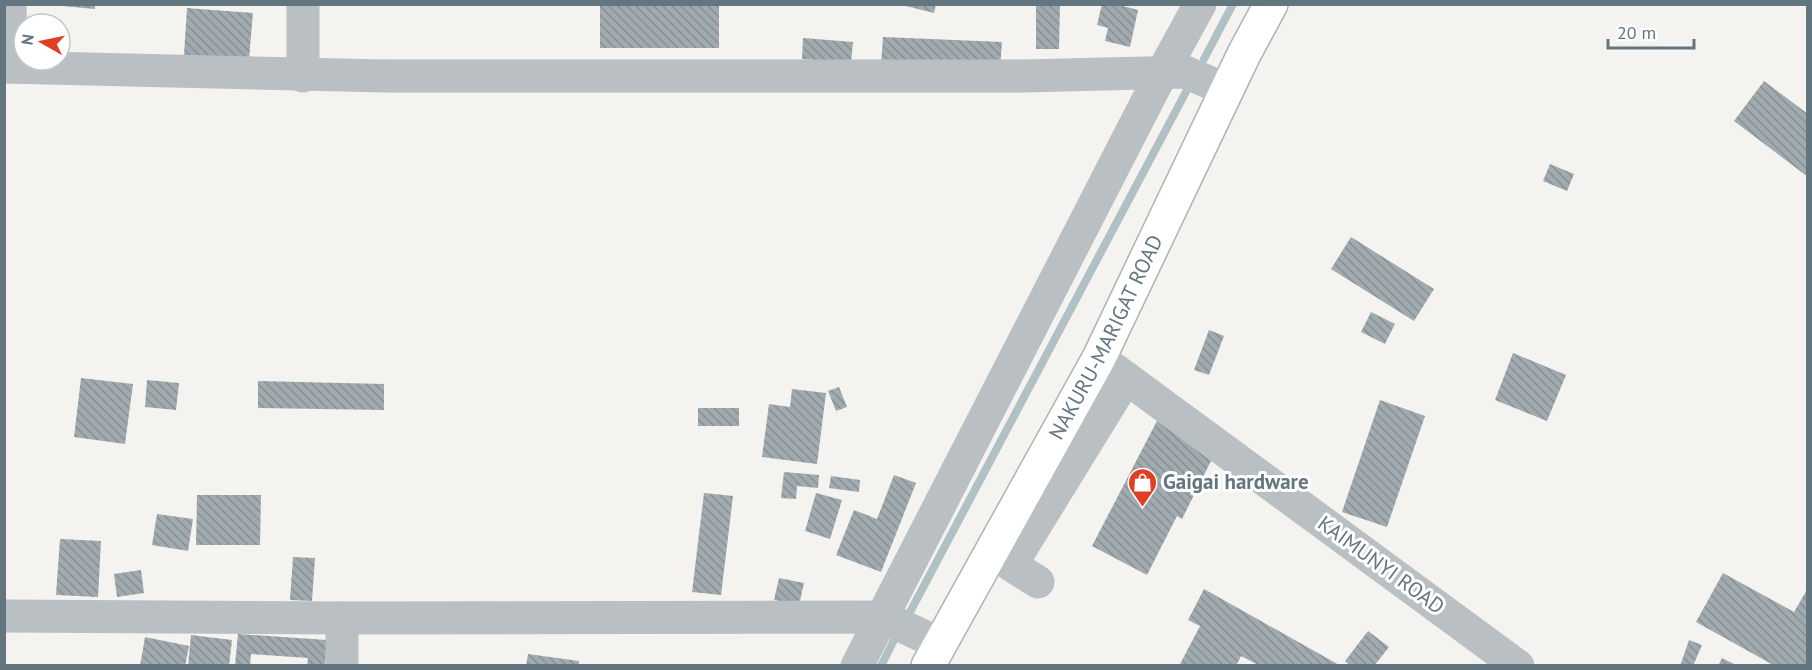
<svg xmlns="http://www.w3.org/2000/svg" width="1812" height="670" viewBox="0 0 1812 670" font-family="'PT Sans',sans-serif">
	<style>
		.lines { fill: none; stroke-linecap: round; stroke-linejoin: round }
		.stream { stroke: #b1c0c3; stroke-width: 8 }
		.building { fill: url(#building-back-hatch) }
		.major-casing { stroke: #adb3b6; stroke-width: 36 }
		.minor { stroke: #b9bfc2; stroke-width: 33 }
		.major { stroke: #fff; stroke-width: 33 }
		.labels { text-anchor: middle; stroke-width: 6; stroke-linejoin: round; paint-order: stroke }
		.street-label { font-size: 21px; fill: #637680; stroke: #fff }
		.poi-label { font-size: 21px; font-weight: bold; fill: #637680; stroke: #fff; text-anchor: start }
	</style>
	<defs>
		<pattern id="building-back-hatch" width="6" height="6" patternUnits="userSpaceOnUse" patternTransform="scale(1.5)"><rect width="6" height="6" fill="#a1abaf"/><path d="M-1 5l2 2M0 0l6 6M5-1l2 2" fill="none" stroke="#879094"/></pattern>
	</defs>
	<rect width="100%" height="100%" fill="#f4f3ef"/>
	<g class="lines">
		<g class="stream">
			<path d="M1204 59 1233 4"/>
			<path d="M909 614 1188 88"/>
			<path d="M881 666 893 642"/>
		</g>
	</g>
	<g class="building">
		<path d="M63 4H95V9L62 6Z"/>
		<rect x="600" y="4" width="119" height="44"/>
		<path d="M898 4H936L934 13Z"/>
		<path d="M1036 4H1060L1059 49H1036Z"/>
		<path d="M1102 4H1116L1138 10 1130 47 1105 41 1108 28 1097 25Z"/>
		<path d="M187 8 253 13 249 59 184 55Z"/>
		<path d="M883 37 1002 42 1000 68 881 64Z"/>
		<path d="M803 38 853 42 851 63 802 59Z"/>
		<path d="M1764 81 1808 114V177L1734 121Z"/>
		<path d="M1550 164 1574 174 1567 191 1543 181Z"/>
		<path d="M1351 237 1434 289 1414 321 1331 269Z"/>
		<path d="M1371 312 1395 324 1385 344 1361 332Z"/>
		<path d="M1209 330 1224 336 1209 375 1194 370Z"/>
		<path d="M1513 353 1566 375 1547 421 1495 400Z"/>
		<path d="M81 378 133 384 125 444 74 437Z"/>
		<path d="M147 380 179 383 176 410 145 407Z"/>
		<path d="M258 381 384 384V410L258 408Z"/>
		<path d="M839 387 847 407 836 411 828 391Z"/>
		<path d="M792 389 826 393 817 464 762 457 769 404 790 407Z"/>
		<path d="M1380 400 1425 416 1387 527 1342 512Z"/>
		<rect x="698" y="408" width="41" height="18"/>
		<path d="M1158 419 1217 449 1182 519 1177 516 1147 575 1092 546Z"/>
		<path d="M784 472 819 475 818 488 797 486 796 499 781 498Z"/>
		<path d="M894 475 916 483 881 572 836 555 854 510 877 519Z"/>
		<path d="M831 476 860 480 859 492 829 488Z"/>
		<path d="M704 493 733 496 721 595 692 592Z"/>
		<path d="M816 493 842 500 830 539 805 531Z"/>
		<path d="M197 495H261L260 545H196Z"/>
		<path d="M157 514 193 519 188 551 152 545Z"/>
		<path d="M60 539 101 541 98 597 56 595Z"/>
		<path d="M293 557 315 558 312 601 290 600Z"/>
		<path d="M141 570 144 593 117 597 114 574Z"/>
		<path d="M1723 573 1794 612 1808 588V666H1775L1696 622Z"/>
		<path d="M779 578 804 583 799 605 774 600Z"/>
		<path d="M1204 589 1341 666H1260L1241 656 1236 666H1179L1200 626 1188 620Z"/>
		<path d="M1368 631 1389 647 1374 666H1351L1345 661Z"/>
		<path d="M238 634 327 640 325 666H307L308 658 251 654 250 666 235 665Z"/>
		<path d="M191 635 232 640 229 666H188Z"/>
		<path d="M145 637 189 646 185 666H140Z"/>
		<path d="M1689 640 1702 645 1693 666H1680Z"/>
		<path d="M528 654 579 661V666H526Z"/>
		<path d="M1722 658 1738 666H1718Z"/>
	</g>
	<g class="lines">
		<defs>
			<g id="major">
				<path id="s1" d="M928 666 1099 358 1244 54 1271 4"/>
			</g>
		</defs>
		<use href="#major" class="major-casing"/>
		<g class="minor">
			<path d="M10 4 11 67"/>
			<path d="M4 67 386 76H1023L1185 72 1227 90"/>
			<path d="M303 76V4"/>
			<path d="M1099 358 1518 666"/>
			<path d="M1038 582 1011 565 1126 378"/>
			<path d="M4 616 342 618 883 617 940 644"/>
			<path d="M342 618V666"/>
			<path d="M857 666 1154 88 1200 4"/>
		</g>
		<use href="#major" class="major"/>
	</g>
	<defs>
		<symbol id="shop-pin" viewBox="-11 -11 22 30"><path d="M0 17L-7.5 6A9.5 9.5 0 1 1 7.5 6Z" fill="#e03f23" stroke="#fff"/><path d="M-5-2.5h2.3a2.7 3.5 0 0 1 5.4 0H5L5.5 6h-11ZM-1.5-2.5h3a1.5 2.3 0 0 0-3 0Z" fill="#fff"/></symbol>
	</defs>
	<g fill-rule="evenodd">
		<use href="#shop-pin" x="1126" y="466" width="33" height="45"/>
	</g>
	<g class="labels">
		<g class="street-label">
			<text dy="7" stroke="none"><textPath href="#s1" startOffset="374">NAKURU-MARIGAT ROAD</textPath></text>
			<text transform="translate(1381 565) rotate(36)" y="7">KAIMUNYI ROAD</text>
		</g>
		<g class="poi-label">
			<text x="1163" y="489">Gaigai hardware</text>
		</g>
	</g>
	<rect width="1812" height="670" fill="none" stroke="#637680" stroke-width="12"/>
	<g transform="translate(42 42) rotate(279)"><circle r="28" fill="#ffffff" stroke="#c1c8cc" stroke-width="1.5"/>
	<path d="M0-4.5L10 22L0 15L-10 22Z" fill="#e03f23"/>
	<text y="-9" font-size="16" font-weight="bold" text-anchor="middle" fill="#637680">N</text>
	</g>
	<path d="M1608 39v9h86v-9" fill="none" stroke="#637680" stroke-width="3"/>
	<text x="1617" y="39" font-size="18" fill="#637680" stroke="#ffffff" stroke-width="4.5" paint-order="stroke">20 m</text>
</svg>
